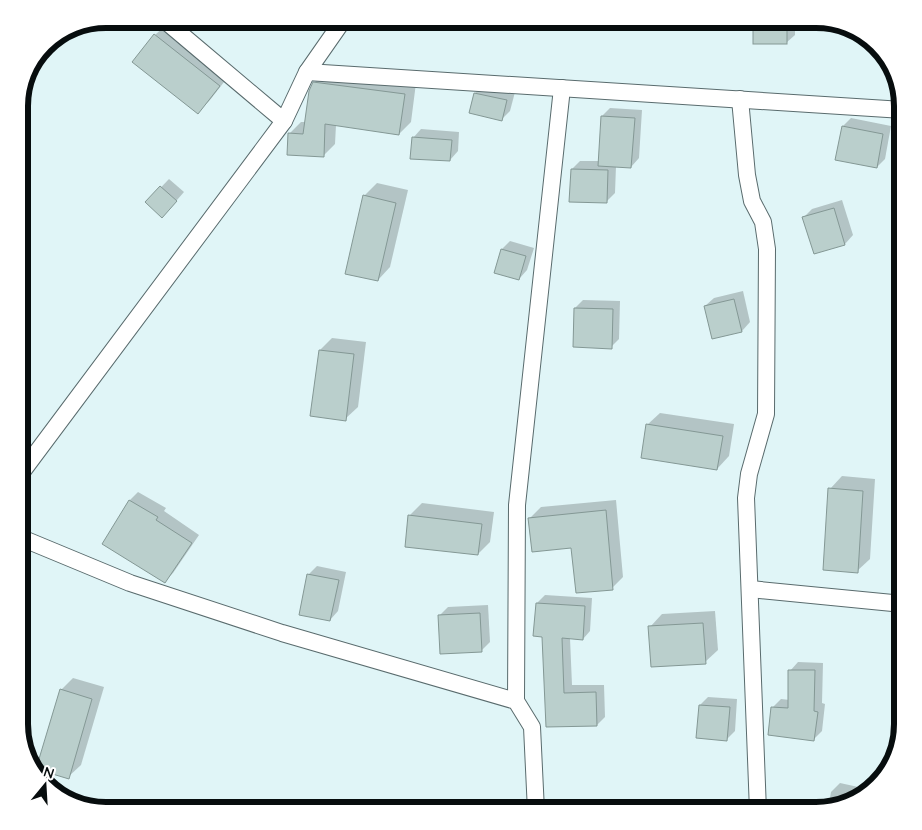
<svg xmlns="http://www.w3.org/2000/svg" width="922" height="830" viewBox="0 0 922 830" font-family="Quicksand,sans-serif">
	<style>
		.shadow { fill: #0003 }
		.building { fill: #bacfcc; stroke: #849895 }
		.lines { fill: none; stroke-linecap: round; stroke-linejoin: round }
		.street-casing { stroke: #596b6d; stroke-width: 18 }
		.street { stroke: #fff; stroke-width: 16 }
		.rim { fill: none; stroke: #070d0e; stroke-width: 6 }
	</style>
	<rect width="100%" height="100%" fill="#e0f5f7"/>
	<g class="shadow">
		<path d="M754 19H795V35L786 43H754Z"/>
		<path d="M168 23 231 73 210 100 198 112 155 35Z"/>
		<path d="M326 71 416 83 411 122 399 134 336 125 335 144 323 156 289 134 301 122H306L314 83Z"/>
		<path d="M483 85 515 92 510 111 502 119 475 93Z"/>
		<path d="M610 108 642 110 639 158 631 167 616 166 615 193 607 201 572 169 580 161H600L602 116Z"/>
		<path d="M851 118 891 126 885 159 877 167 843 126Z"/>
		<path d="M421 129 459 132 458 151 450 160 413 138Z"/>
		<path d="M169 179 184 192 170 208 147 202Z"/>
		<path d="M377 183 408 190 390 267 378 280 364 196Z"/>
		<path d="M842 200 853 235 845 244 814 253 804 217 812 209Z"/>
		<path d="M510 241 534 248 527 270 519 279 502 249Z"/>
		<path d="M743 291 750 322 742 331 705 306 714 298Z"/>
		<path d="M583 300 620 301 619 339 611 347 575 308Z"/>
		<path d="M332 338 366 342 358 407 345 419 320 350Z"/>
		<path d="M660 413 734 424 729 456 717 469 647 425Z"/>
		<path d="M842 476 875 479 870 559 857 571 830 489Z"/>
		<path d="M138 492 166 508 164 511 199 535 173 573 165 581 104 544 130 500Z"/>
		<path d="M616 500 623 577 612 588 572 546 530 518 541 507Z"/>
		<path d="M422 503 494 512 490 542 478 554 410 515Z"/>
		<path d="M317 566 346 572 338 611 330 620 309 574Z"/>
		<path d="M545 595 592 598 590 631 583 639 570 638 572 685H604L605 717 597 725 547 726 543 636 537 603Z"/>
		<path d="M488 605 490 642 481 651 440 615 448 607Z"/>
		<path d="M715 611 718 650 705 662 650 627 662 614Z"/>
		<path d="M798 662 823 663 822 703 825 704 822 731 814 739 773 707 781 699 790 700V671Z"/>
		<path d="M73 678 104 687 81 765 68 777 61 690Z"/>
		<path d="M708 697 737 699 735 731 726 740 700 705Z"/>
		<path d="M840 783 872 790 850 805 828 809 831 792Z"/>
		<path d="M223 802H252L251 811H176L179 808 216 810Z"/>
	</g>
	<g class="building">
		<rect x="753" y="19" width="34" height="25"/>
		<path d="M154 34 220 86 198 114 132 62Z"/>
		<path d="M313 82 405 94 399 135 325 124 324 157 287 155 288 133 303 134 309 91Z"/>
		<path d="M474 93 507 100 502 121 469 113Z"/>
		<path d="M601 116 635 118 631 168 598 166Z"/>
		<path d="M842 126 883 134 877 168 835 160Z"/>
		<path d="M412 137 452 140 450 161 410 159Z"/>
		<path d="M571 169 608 170 607 203 569 202Z"/>
		<path d="M160 186 177 201 162 218 145 202Z"/>
		<path d="M363 195 396 203 378 281 345 274Z"/>
		<path d="M834 208 845 245 814 254 802 217Z"/>
		<path d="M501 249 526 256 519 280 494 273Z"/>
		<path d="M734 299 742 332 712 339 704 306Z"/>
		<path d="M574 308 613 309 612 349 573 347Z"/>
		<path d="M319 350 354 354 346 421 310 416Z"/>
		<path d="M646 424 723 436 717 470 641 458Z"/>
		<path d="M828 488 863 491 858 573 823 570Z"/>
		<path d="M129 500 158 517 156 520 192 543 165 583 102 544Z"/>
		<path d="M606 510 613 590 576 593 571 548 532 552 528 518Z"/>
		<path d="M408 515 482 524 478 555 405 547Z"/>
		<path d="M307 574 339 580 330 621 299 615Z"/>
		<path d="M536 603 585 606 583 640 562 638 564 693 596 692 597 726 546 727 542 637 533 636Z"/>
		<path d="M480 613 482 652 440 654 438 615Z"/>
		<path d="M703 623 706 664 651 667 648 626Z"/>
		<path d="M788 670H815L814 711 818 712 814 741 768 735 771 707 788 708Z"/>
		<path d="M60 689 92 699 69 779 36 769Z"/>
		<path d="M699 705 730 707 727 741 696 738Z"/>
	</g>
	<g class="lines">
		<defs>
			<g id="street">
				<path d="M163 19 284 121"/>
				<path d="M307 72 903 110"/>
				<path d="M740 99 747 175 752 201 763 222 767 249 766 414 749 474 746 498 758 811"/>
				<path d="M19 476 284 121 307 72 344 19"/>
				<path d="M19 537 130 583 282 633 516 701 532 727 536 811"/>
				<path d="M750 589 903 604"/>
				<path d="M516 701 517 505 562 88"/>
			</g>
		</defs>
		<use href="#street" class="street-casing"/>
		<use href="#street" class="street"/>
	</g>
	<path d="M0 0H922V830H0ZM106 28H816A78 78 0 0 1 894 106V724A78 78 0 0 1 816 802H106A78 78 0 0 1 28 724V106A78 78 0 0 1 106 28Z" fill="#fff" fill-rule="evenodd"/>
	<path class="rim" d="M106 28H816A78 78 0 0 1 894 106V724A78 78 0 0 1 816 802H106A78 78 0 0 1 28 724V106A78 78 0 0 1 106 28Z"/>
	<g transform="translate(45 785) rotate(18)" stroke="#ffffff" stroke-width="4" paint-order="stroke">
	<path d="M0-4L9 19L0 12L-9 19Z" fill="#070d0e"/>
	<text y="-8" font-size="14" font-weight="bold" text-anchor="middle" fill="#070d0e">N</text>
	</g>
</svg>
